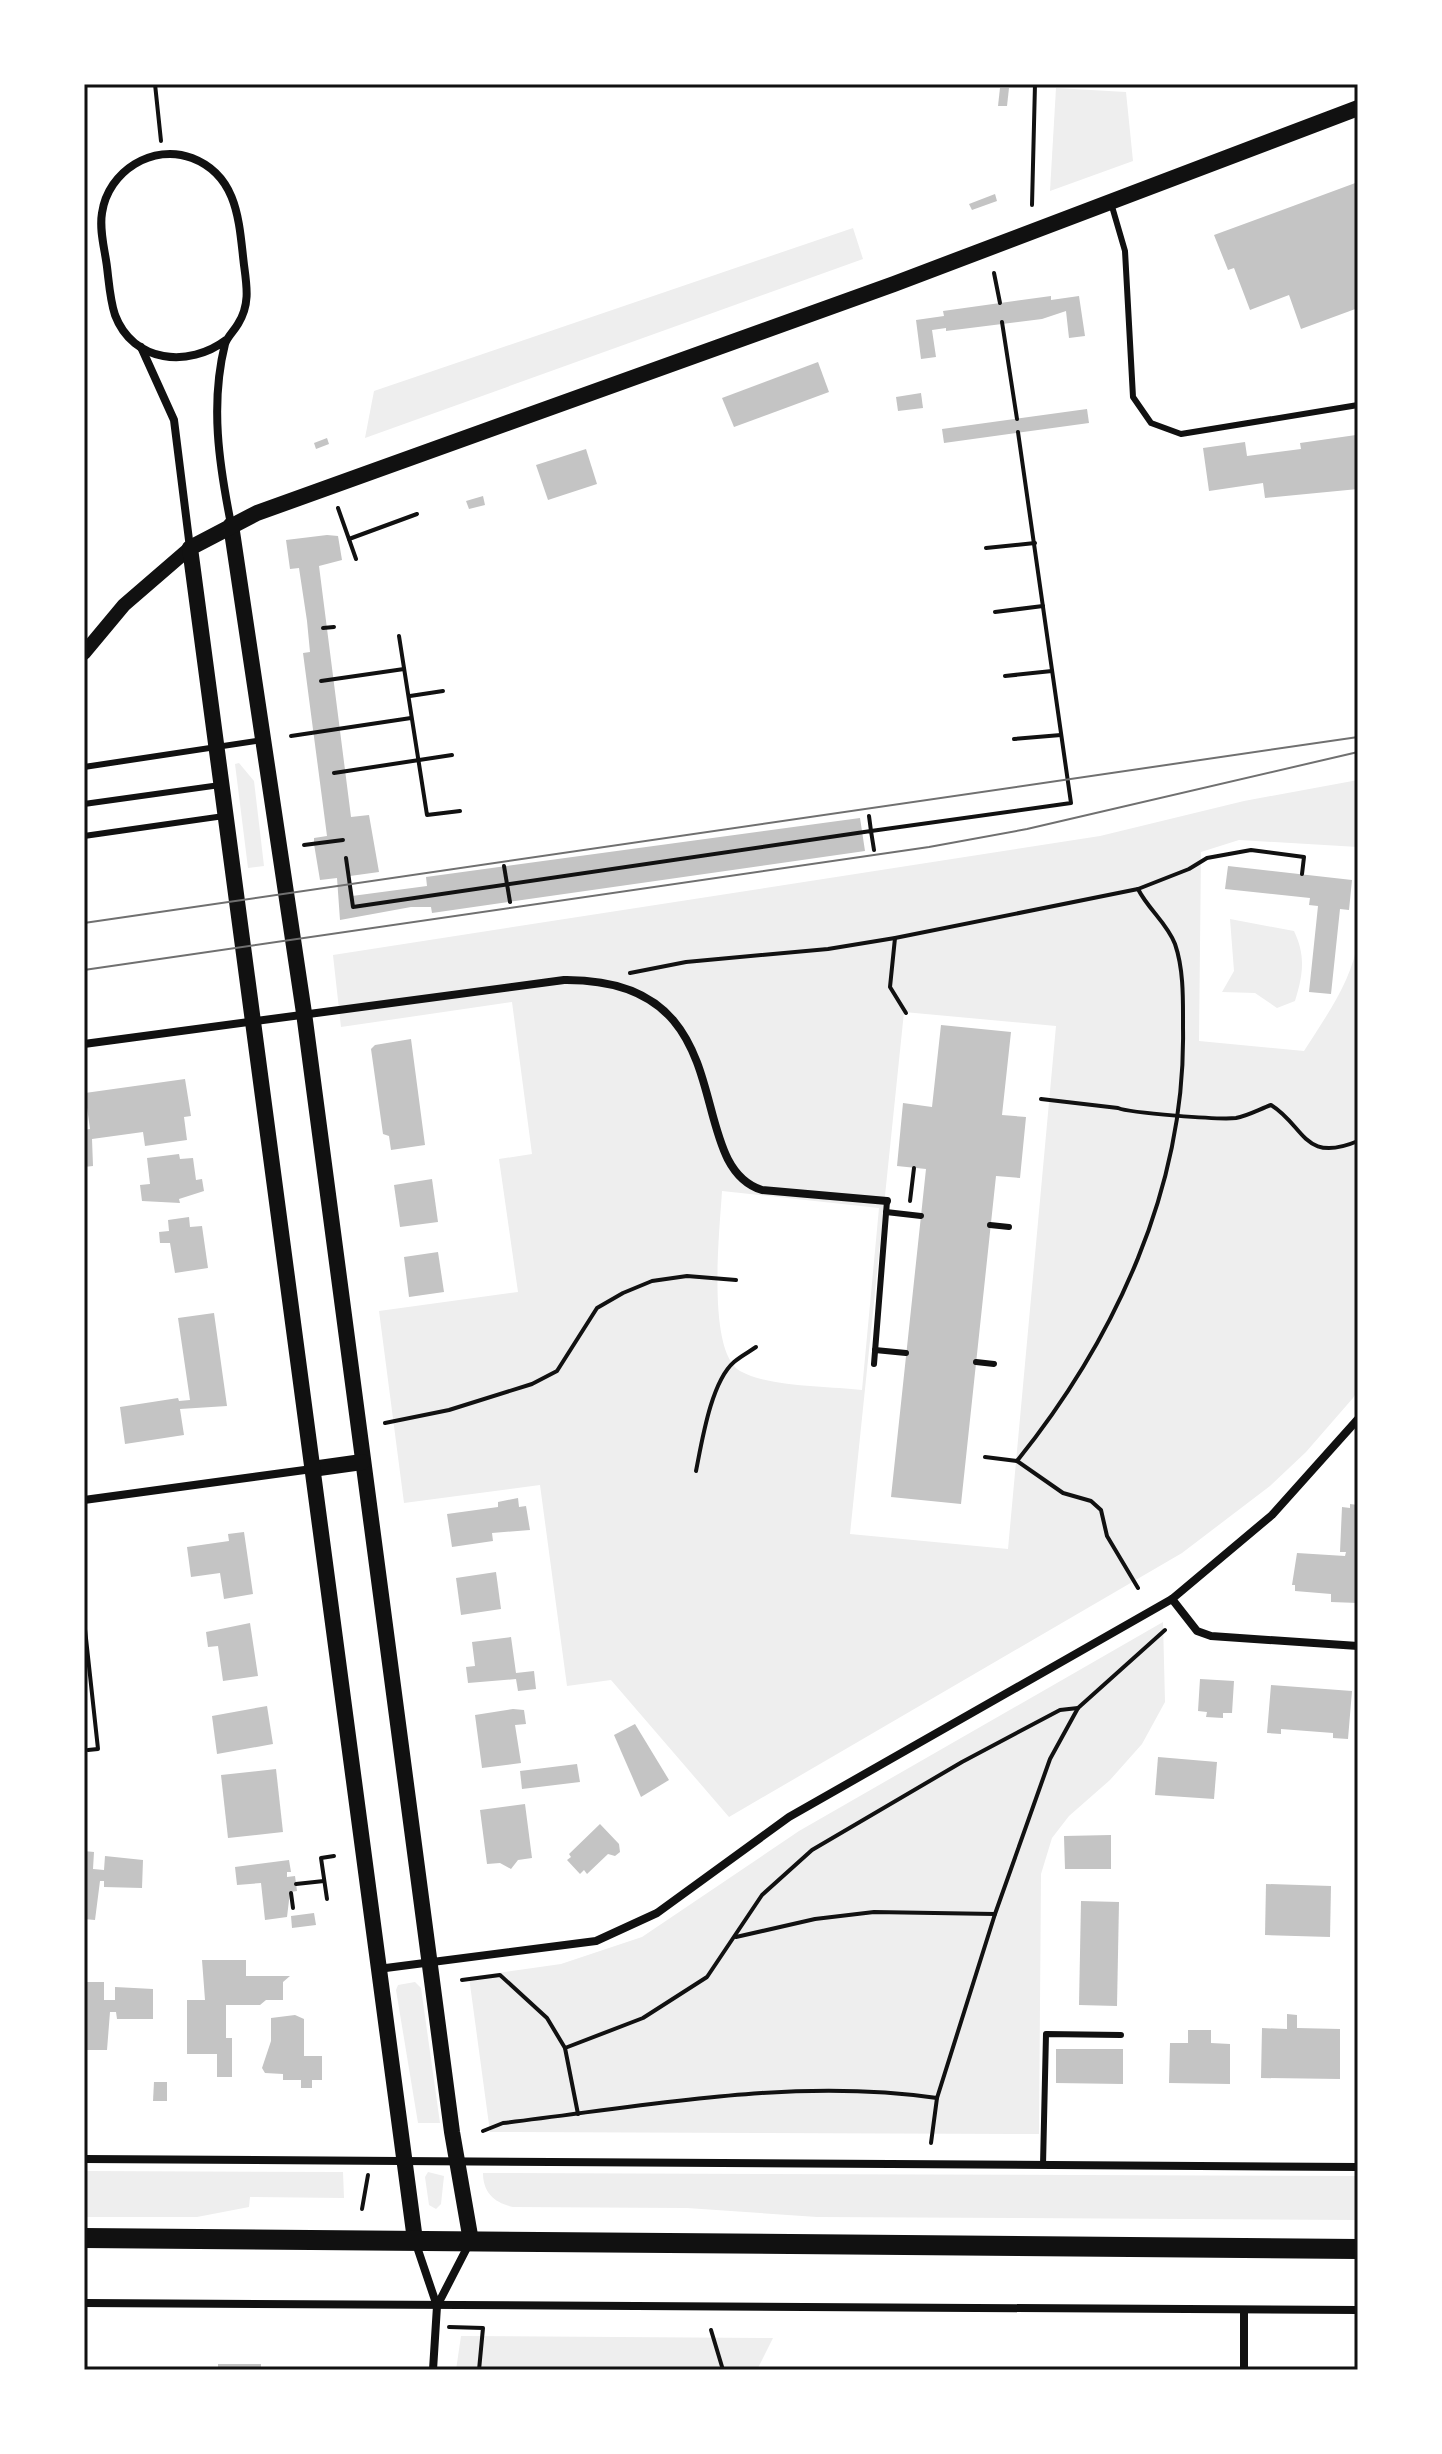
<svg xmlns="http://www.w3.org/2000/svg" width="1442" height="2454" viewBox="0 0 1442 2454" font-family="Raleway,sans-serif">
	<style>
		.green { fill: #eee; fill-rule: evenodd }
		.building { fill: #c4c4c4 }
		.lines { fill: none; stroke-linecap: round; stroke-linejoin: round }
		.path { stroke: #111; stroke-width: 4 }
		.service { stroke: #111; stroke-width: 6 }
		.minor { stroke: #111; stroke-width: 8 }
		.tertiary { stroke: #111; stroke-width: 14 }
		.secondary { stroke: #111; stroke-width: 16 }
		.primary { stroke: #111; stroke-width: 20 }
		.tram { stroke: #707070; stroke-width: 2 }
		.neatline { fill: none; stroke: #111; stroke-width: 3 }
	</style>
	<rect width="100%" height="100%" fill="#fff"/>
	<g class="green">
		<path d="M1056 88 1126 92 1133 161 1050 191Z"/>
		<path d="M853 228 863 259 365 438 374 391Z"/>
		<path d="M239 763 254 781 264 866 248 868 235 764Z"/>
		<path d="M1358 780V847L1239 840 1201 852 1199 1041 1304 1051C1326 1016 1353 980 1358 939V1390L1353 1398 1306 1452 1270 1486 1182 1553 729 1817 611 1680 567 1686 540 1485 404 1503 379 1311 518 1292 499 1159 532 1154 512 1002 341 1027 333 955 1100 836 1244 801ZM904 1012 1056 1026 1008 1549 850 1534ZM722 1191 879 1208 862 1390C828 1386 768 1387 740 1371 706 1351 720 1228 722 1191Z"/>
		<path d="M1230 919 1294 931C1306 956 1303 975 1295 1001L1277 1008 1255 993 1222 992 1234 971Z"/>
		<path d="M1163 1622 1165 1702 1142 1744 1110 1780 1069 1816 1052 1838 1041 1874 1039 2134 490 2132 469 1977 561 1964 642 1937 799 1831Z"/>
		<path d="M415 1982 421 1988 440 2123H418L396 1990 398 1985Z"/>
		<path d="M84 2171 343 2172 344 2198 250 2197 249 2207 197 2217H84Z"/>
		<path d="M428 2172 444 2176 441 2204 436 2209 429 2205 425 2177Z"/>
		<path d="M483 2173 1358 2176V2220L817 2217 687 2208 513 2207C495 2203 483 2193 483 2173Z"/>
		<path d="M461 2336 773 2338 757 2370H456Z"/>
	</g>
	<g class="building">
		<path d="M1000 88H1009L1007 106H998Z"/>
		<path d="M1358 182V308L1301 329 1289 295 1250 310 1234 268 1228 270 1214 235Z"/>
		<path d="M995 194 997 201 972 210 969 204Z"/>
		<path d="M1051 296V300L1079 296 1085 336 1069 338 1066 311 1042 319 946 331V328L932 330 936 357 921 359 916 320 944 316 943 311Z"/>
		<path d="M818 362 829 392 734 427 722 398Z"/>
		<path d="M921 393 923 408 898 411 896 397Z"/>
		<path d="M1087 409 1089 423 944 443 942 429Z"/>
		<path d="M1356 435 1358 489 1265 498 1263 483 1209 491 1203 448 1245 442 1247 456 1301 449 1300 443Z"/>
		<path d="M327 438 329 444 316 449 314 443Z"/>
		<path d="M586 449 597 484 548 500 536 465Z"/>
		<path d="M483 496 485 505 469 509 466 501Z"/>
		<path d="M327 535 338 536 342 560 319 566 351 817 369 815 379 872 350 876 352 896 427 886 426 877 860 818 865 851 432 913 431 907H411L340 920 337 878 320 880 314 844V838L327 836 303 653 310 652 307 621 299 568 290 569 286 540Z"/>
		<path d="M1228 866 1352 880 1349 910 1340 909 1331 994 1309 992 1318 906 1309 905 1310 898 1225 889Z"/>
		<path d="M941 1025 1011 1032 1002 1115 1026 1117 1020 1178 996 1176 961 1504 891 1497 926 1169 897 1166 903 1103 932 1107Z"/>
		<path d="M411 1039 425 1145 391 1150 389 1136 383 1134 371 1049 375 1045Z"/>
		<path d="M185 1079 191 1116 184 1117 187 1140 145 1146 143 1132 92 1139 93 1166 84 1167V1130L90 1129 85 1093Z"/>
		<path d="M179 1154 180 1159 193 1158 196 1180 202 1179 204 1191 179 1199 180 1203 142 1201 140 1185 150 1184 147 1158Z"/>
		<path d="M432 1179 438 1222 400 1227 394 1185Z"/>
		<path d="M189 1217 190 1227 202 1226 208 1268 175 1273 170 1243H160L159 1232 169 1231 168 1220Z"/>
		<path d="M438 1252 444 1292 409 1297 404 1257Z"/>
		<path d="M214 1313 227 1406 180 1409 184 1435 125 1444 120 1407 178 1398 179 1401 190 1400 178 1318Z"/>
		<path d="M518 1498 519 1507 526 1506 530 1530 492 1533 493 1541 452 1547 447 1514 498 1507V1502Z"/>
		<path d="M1350 1504 1358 1505V1603L1331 1602V1594L1295 1591V1585H1292L1297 1553 1345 1556 1346 1552H1340L1342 1507 1350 1508Z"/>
		<path d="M244 1532 253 1594 224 1599 220 1573 191 1577 187 1547 229 1541 228 1534Z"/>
		<path d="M496 1572 501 1609 461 1615 456 1578Z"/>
		<path d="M250 1623 258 1676 223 1681 218 1646 208 1647 206 1632Z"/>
		<path d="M511 1637 516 1673 534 1671 536 1689 518 1691 516 1679 468 1683 466 1667 475 1666 472 1642Z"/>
		<path d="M1200 1679 1234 1681 1232 1713H1223V1718L1206 1717 1207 1712 1198 1711Z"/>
		<path d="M1271 1685 1352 1691 1348 1739 1333 1738V1733L1281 1729V1734L1267 1733Z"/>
		<path d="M267 1706 273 1744 217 1754 212 1716Z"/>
		<path d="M513 1709 524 1710 526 1724 515 1725 521 1763 482 1768 475 1715Z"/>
		<path d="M635 1724 669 1780 641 1797 614 1735Z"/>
		<path d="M1158 1757 1217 1762 1214 1799 1155 1795Z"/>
		<path d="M577 1764 580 1782 522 1789 520 1771Z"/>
		<path d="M276 1769 283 1832 228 1838 221 1775Z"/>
		<path d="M525 1804 532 1858 518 1860 511 1869 500 1863 487 1864 480 1810Z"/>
		<path d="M600 1824 619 1844 620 1852 615 1856 608 1854 587 1874 584 1870 580 1874 567 1860 571 1857 569 1854Z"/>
		<path d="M1111 1835V1869H1065L1064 1836Z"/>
		<path d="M84 1851 94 1852 93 1869 104 1870 105 1856 143 1860 142 1888 104 1887V1881H100L95 1920 84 1919Z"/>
		<path d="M289 1860 291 1872H287V1877L295 1876 297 1891 290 1892 287 1917 265 1920 261 1883 237 1885 235 1867Z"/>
		<path d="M1266 1884 1331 1886 1330 1937 1265 1935Z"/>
		<path d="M1081 1901 1119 1902 1117 2006 1079 2005Z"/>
		<path d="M314 1913 316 1925 292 1928 291 1916Z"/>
		<path d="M202 1960H246V1976H290L283 1982V2000H266L260 2005H226V2038H232V2077H217V2054H187V2000H205Z"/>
		<path d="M84 1982H104V2000H115V1987L153 1989V2019H117L116 2012H110L107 2050H84Z"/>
		<path d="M1287 2014 1297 2015V2028L1340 2029V2079L1261 2078 1262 2028 1287 2029Z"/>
		<path d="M295 2015 304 2019V2056H322V2080H312V2088H301V2080H283V2074L265 2073 262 2068 271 2041V2018Z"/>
		<path d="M1188 2030H1211V2043L1230 2044V2084L1169 2083 1170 2043H1188Z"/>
		<path d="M1056 2049H1123V2084L1056 2083Z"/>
		<path d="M154 2082H167V2101H153Z"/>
		<rect x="218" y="2364" width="43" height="6"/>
	</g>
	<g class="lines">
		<g class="path">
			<path d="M155 84 161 141"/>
			<path d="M1032 205 1035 84"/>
			<path d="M994 273 1000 303"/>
			<path d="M1002 322 1017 419"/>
			<path d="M338 508 356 559"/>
			<path d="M349 539 417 514"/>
			<path d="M986 548 1035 543"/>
			<path d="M995 612 1043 606"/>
			<path d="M323 628 334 627"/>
			<path d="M399 636 427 815 460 811"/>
			<path d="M1005 676 1052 671"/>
			<path d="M321 681 404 669"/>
			<path d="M410 696 443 691"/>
			<path d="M291 736 411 718"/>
			<path d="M1014 739 1061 735"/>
			<path d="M334 773 452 755"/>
			<path d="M869 816 871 831 1071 803 1018 432"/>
			<path d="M304 845 343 840"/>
			<path d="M346 858 353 907 871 831 874 850"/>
			<path d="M504 866 510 902"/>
			<path d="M895 938 890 987 906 1013"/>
			<path d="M630 973 686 962 828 949 895 938 1138 889 1189 869 1207 858 1251 850 1304 857 1302 874"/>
			<path d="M1041 1099 1118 1108C1130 1113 1220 1120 1236 1118 1247 1116 1260 1109 1271 1105 1305 1126 1303 1164 1358 1141"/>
			<path d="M910 1201 914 1168"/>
			<path d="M385 1423 449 1410 532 1384 557 1371 597 1308 623 1293 652 1281 687 1276 736 1280"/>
			<path d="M985 1457 1017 1461C1115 1339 1186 1187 1183 1028 1183 1001 1184 970 1175 944 1167 923 1148 909 1138 889"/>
			<path d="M1017 1461 1063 1493 1091 1501 1101 1510 1107 1536 1138 1588"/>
			<path d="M696 1471C702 1441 711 1382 734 1362 741 1356 749 1352 756 1347"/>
			<path d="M84 1620 98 1749 88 1750"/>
			<path d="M296 1884 324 1881"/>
			<path d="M291 1893 293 1908"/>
			<path d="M327 1899 321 1858 334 1856"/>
			<path d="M736 1937 815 1919 874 1912 995 1914"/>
			<path d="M462 1980 500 1975 547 2018 565 2048"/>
			<path d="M578 2114 565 2048 643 2018 707 1977 762 1895 812 1850 962 1762 1060 1710 1078 1708"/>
			<path d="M483 2131 503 2123C647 2106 793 2077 937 2098L995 1914 1050 1759 1078 1708 1165 1630"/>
			<path d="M931 2143 937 2098"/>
			<path d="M362 2209 368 2175"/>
			<path d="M449 2327 483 2328 479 2370"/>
			<path d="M711 2330 723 2370"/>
		</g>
		<g class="service">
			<path d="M1111 203 1125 251 1133 397 1151 423 1181 434 1358 405"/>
			<path d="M84 767 262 740"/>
			<path d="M84 804 220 785"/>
			<path d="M84 836 224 816"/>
			<path d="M886 1212 921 1216"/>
			<path d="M990 1225 1009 1227"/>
			<path d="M875 1350 906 1353"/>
			<path d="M976 1362 994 1364"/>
			<path d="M874 1364 887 1201"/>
			<path d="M1043 2165 1046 2034 1121 2035"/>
		</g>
		<g class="minor">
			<path d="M226 340C189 368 133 363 115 315 110 300 109 283 107 267 105 250 99 231 102 213 108 171 153 143 192 158 239 176 239 224 244 265 247 287 250 305 238 324 234 331 227 337 225 344 210 404 219 464 231 524"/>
			<path d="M141 347 174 420 190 548"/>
			<path d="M84 1044 564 980C749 978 679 1164 762 1190L887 1201"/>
			<path d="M84 1500 312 1469"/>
			<path d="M1172 1599 1197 1631 1211 1636 1358 1646"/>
			<path d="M378 1969 596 1941 657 1913 789 1817 1172 1599 1272 1515 1358 1419"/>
			<path d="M84 2159 1358 2167"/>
			<path d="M415 2241 437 2306"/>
			<path d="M84 2303 1358 2310"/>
			<path d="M1244 2310V2370"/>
			<path d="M433 2370 437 2306 470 2242"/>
		</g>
		<path class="tertiary" d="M84 653 124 605 190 548"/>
		<g class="secondary">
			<path d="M231 525 304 1013 452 2132 471 2241"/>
			<path d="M312 1469 362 1462"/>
			<path d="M415 2240 190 548 257 513 894 284 1358 108"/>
		</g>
		<path class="primary" d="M84 2238 1358 2249"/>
		<g class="tram">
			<path d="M84 923 1358 737"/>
			<path d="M84 970 929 847 1027 829 1358 752"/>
		</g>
	</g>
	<rect width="1442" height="2454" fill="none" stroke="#ffffff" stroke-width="172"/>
	<rect x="86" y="86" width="1270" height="2282" class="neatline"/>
</svg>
